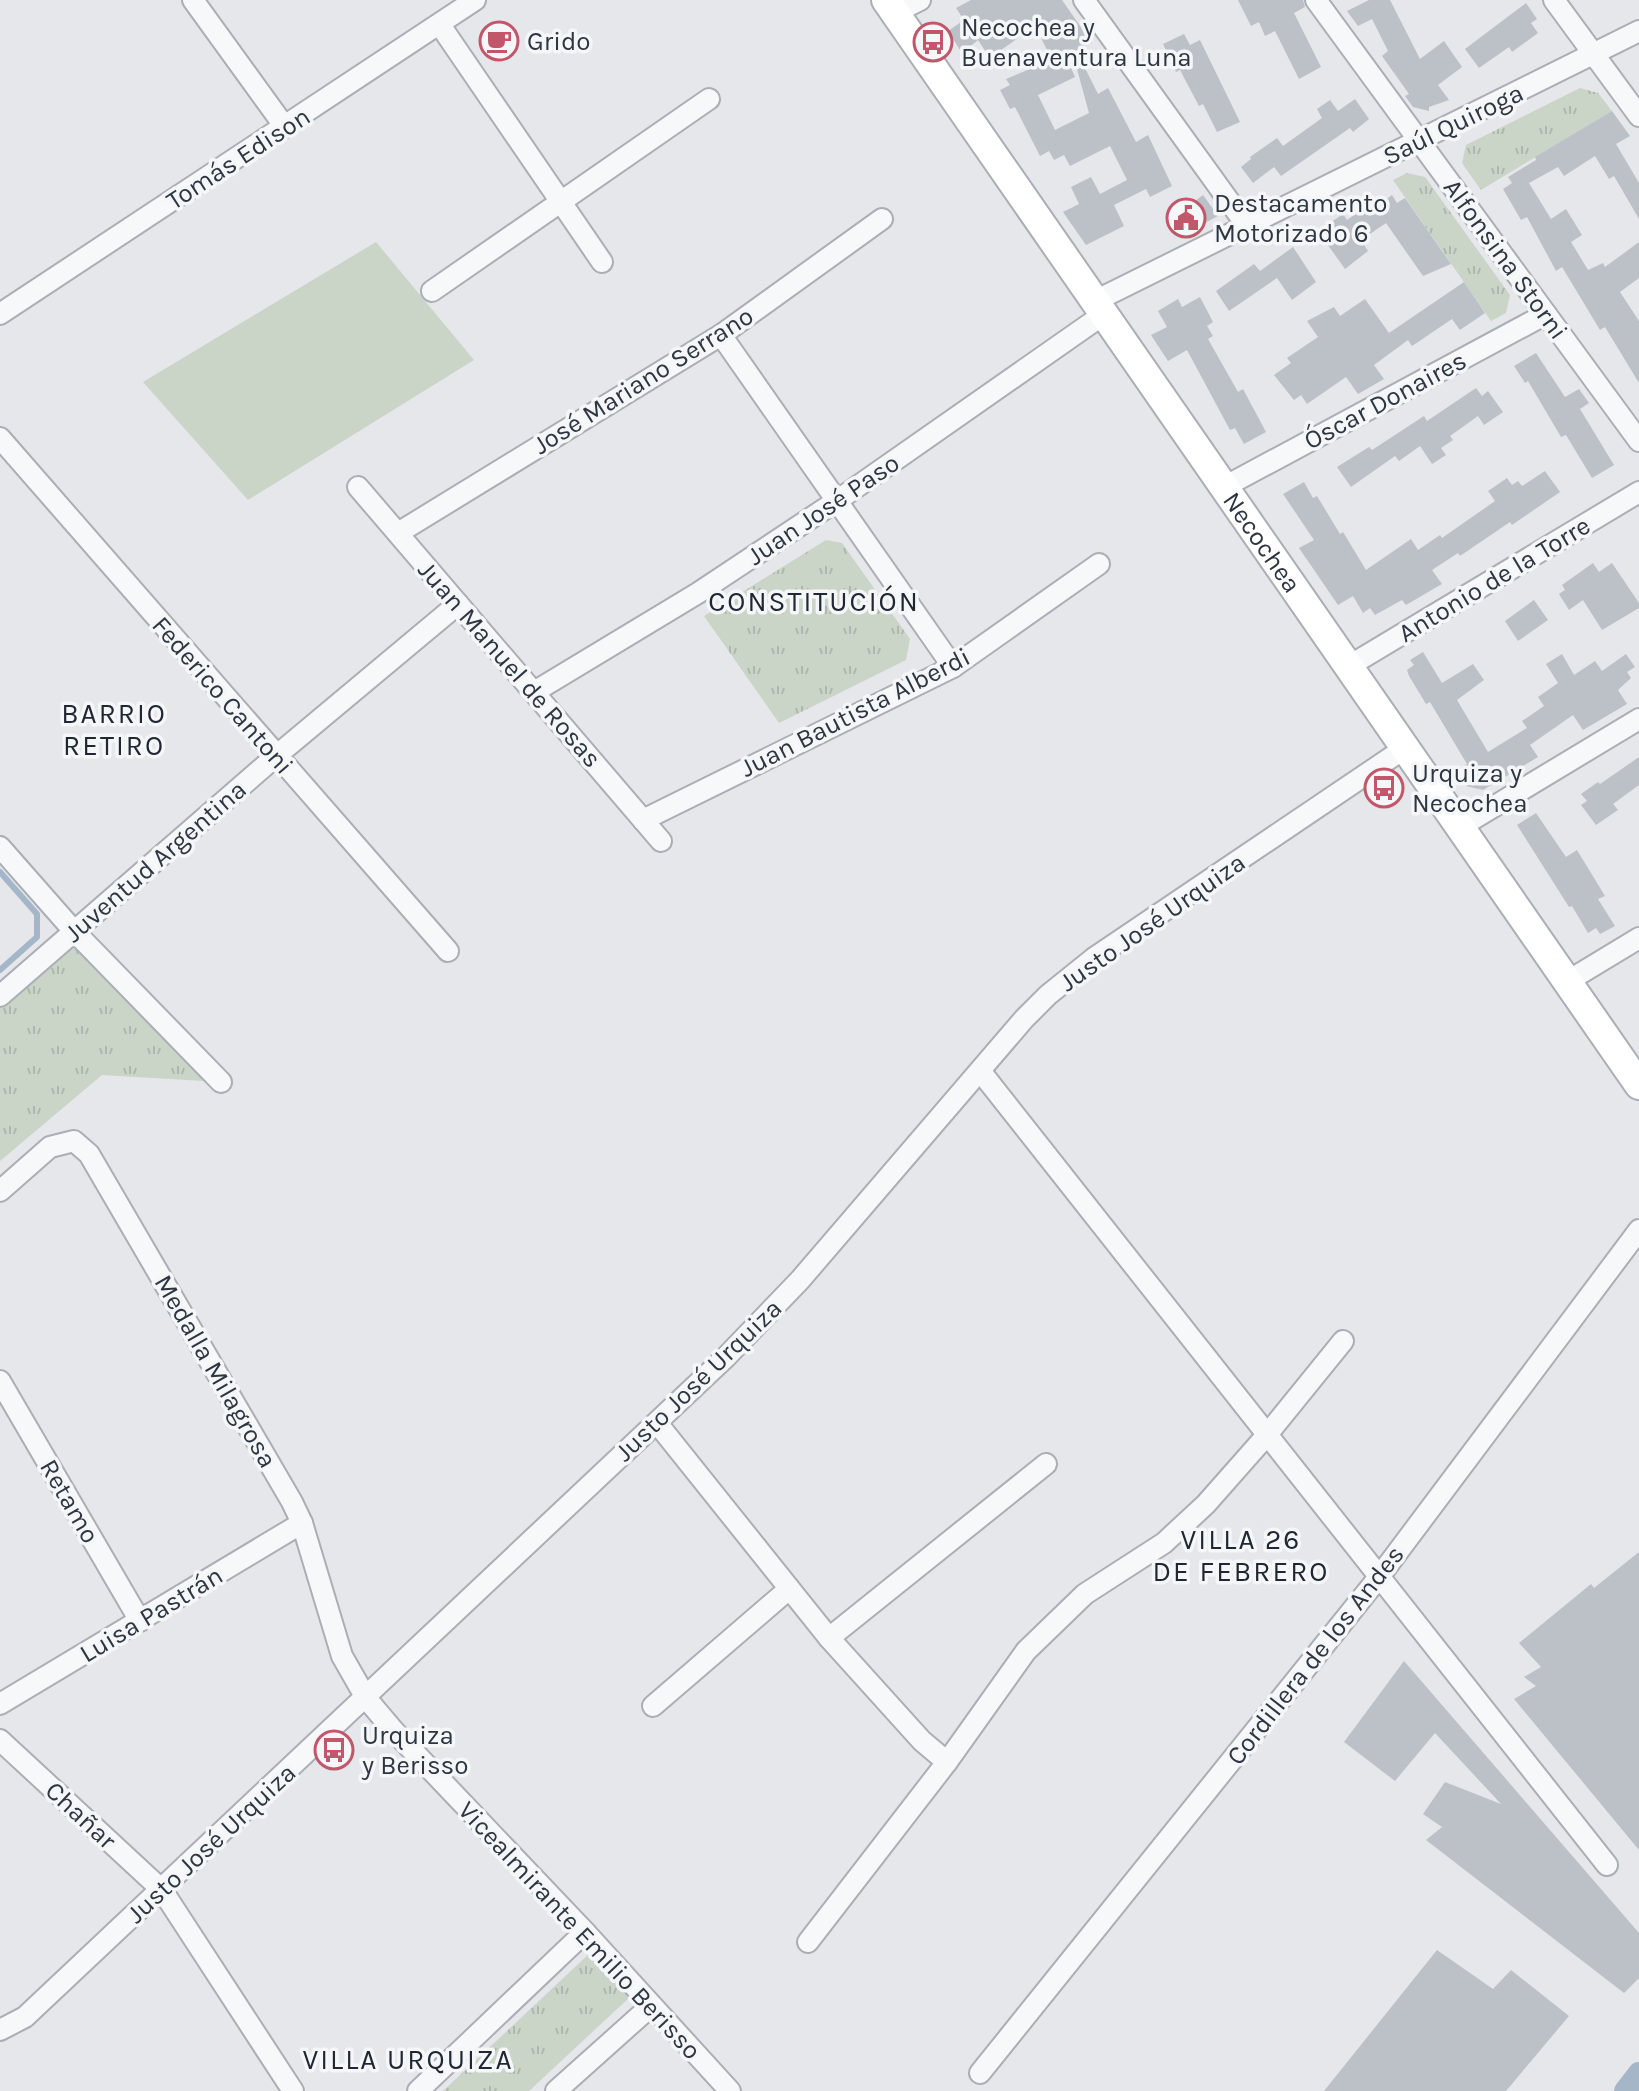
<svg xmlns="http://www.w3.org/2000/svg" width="1639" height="2091" viewBox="0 0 1639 2091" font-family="Karla,sans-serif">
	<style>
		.park { fill: url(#park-tufts) }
		.pitch { fill: #cad4c7 }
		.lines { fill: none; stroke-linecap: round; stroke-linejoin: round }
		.stream { stroke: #a4b6c7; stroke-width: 6 }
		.canal { stroke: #a4b6c7; stroke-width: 22 }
		.building { fill: #bcc1c7 }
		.minor-casing { stroke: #aaaeb5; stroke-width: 24 }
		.secondary-casing { stroke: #aaaeb5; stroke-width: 32 }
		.minor { stroke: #f7f8f9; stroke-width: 20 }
		.secondary { stroke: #fff; stroke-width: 28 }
		.labels { text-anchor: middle; stroke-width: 7; stroke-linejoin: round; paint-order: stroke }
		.poi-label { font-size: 26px; fill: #2e3642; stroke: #f4f6f8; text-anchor: start }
		.street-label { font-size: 26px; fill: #2e3642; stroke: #f4f6f8 }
		.neighbourhood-label { font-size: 28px; letter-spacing: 2px; fill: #202733; stroke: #f4f6f8 }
	</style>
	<defs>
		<pattern id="park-tufts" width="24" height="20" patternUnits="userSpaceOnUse" patternTransform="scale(2)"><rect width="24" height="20" fill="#cad4c7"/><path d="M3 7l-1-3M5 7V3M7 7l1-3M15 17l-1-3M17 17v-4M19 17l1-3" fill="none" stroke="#aeb7ac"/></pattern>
	</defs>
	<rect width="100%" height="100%" fill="#e5e7eb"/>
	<g class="park">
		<path d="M1580 88 1598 93 1612 111 1481 190 1462 163 1466 145Z"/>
		<path d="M1407 173 1425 177 1510 295 1506 313 1491 321 1393 180Z"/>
		<path d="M826 540 842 543 910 639 906 660 779 723 704 616Z"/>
		<path d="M73 930 221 1082 102 1075 0 1161V1006Z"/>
		<path d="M591 1952 630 1997 529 2091H443Z"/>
	</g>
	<path class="pitch" d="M376 242 474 360 248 500 143 382Z"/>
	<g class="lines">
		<path class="stream" d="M0 872 37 914V937L0 970"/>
		<path class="canal" d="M1625 2091 1639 2073"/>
	</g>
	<g class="building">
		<path d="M971 0H1062L1092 43 1066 56 1075 77 1038 95 1055 130 1089 113 1077 69 1084 66 1098 94 1108 88 1136 142 1148 135 1172 186 1150 197 1146 189 1114 205 1124 226 1086 245 1063 212 1079 204 1071 187 1091 177 1100 194 1127 180 1110 146 1070 166 1064 155 1054 160 1049 151 1040 156 1015 107 1010 109 1000 90 1010 85 1006 79 1052 60 1035 26 990 58 978 40 962 53 948 31 964 20 956 8Z"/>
		<path d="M1238 0H1303L1305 7 1294 13 1321 67 1299 79 1275 31 1265 36 1259 22 1251 26Z"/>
		<path d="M1369 0H1390L1420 59 1444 41 1462 67 1438 85 1449 100 1429 107V111L1413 107 1405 96 1409 94 1382 56 1388 51 1372 19 1358 26 1347 11Z"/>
		<path d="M1526 3 1537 19 1531 23 1538 33 1512 52 1509 47 1479 68 1465 49Z"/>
		<path d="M1184 34 1190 45 1200 40 1240 122 1217 132 1203 104 1199 106 1180 70 1176 72 1163 44Z"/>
		<path d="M1355 99 1369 119 1353 132 1350 128 1281 176 1274 167 1253 183 1241 167 1251 159 1250 157 1277 138 1283 146 1322 118 1317 109 1330 100 1338 111Z"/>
		<path d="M1612 111 1630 136 1616 144 1639 183V219L1614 176 1609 179 1595 156 1564 176 1558 167 1529 183 1551 219 1566 209 1582 235 1571 242 1588 270 1603 263 1605 267 1639 242V278L1620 292 1639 321V383L1605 327 1600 330 1562 267 1556 271 1527 217 1521 220 1503 189 1512 183 1508 177 1536 160 1535 157Z"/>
		<path d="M1203 195 1218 216 1186 233 1174 217Z"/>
		<path d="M1392 195 1397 203 1405 198 1451 264 1423 276 1386 223 1361 240 1368 251 1345 269 1318 231 1343 214 1347 220 1363 209 1366 214Z"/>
		<path d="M1293 247 1316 282 1292 300 1277 278 1229 311 1216 291 1254 264 1260 271Z"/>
		<path d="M1464 282 1485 313 1460 330 1452 319 1412 346 1408 340 1374 365 1384 379 1358 394 1346 377 1307 404 1301 395 1294 400 1274 375 1291 363 1287 358 1318 337 1307 321 1334 307 1340 316 1365 299 1389 333Z"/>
		<path d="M1200 297 1213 322 1207 326 1213 336 1208 339 1238 392 1243 389 1266 432 1244 444 1235 428 1230 430 1187 350 1168 361 1151 335 1167 327 1158 311 1178 299 1182 307Z"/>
		<path d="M1536 353 1565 397 1579 389 1589 403 1580 409 1614 465 1592 478 1566 435 1561 437 1528 381 1525 383 1514 366Z"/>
		<path d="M1476 388 1482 396 1488 391 1503 412 1484 425 1478 416 1450 436 1453 440 1441 448 1446 455 1432 464 1420 446 1399 461 1395 456 1351 487 1337 467 1369 447 1372 450 1424 416 1427 421Z"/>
		<path d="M1545 471 1560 492 1512 525 1510 522 1460 556 1458 553 1432 570 1442 584 1406 605 1402 600 1375 615 1370 608 1363 613 1353 596 1338 605 1299 548 1314 540 1283 494 1304 482 1313 498 1317 496 1340 534 1343 532 1366 570 1411 539 1418 550 1440 535 1442 538 1495 501 1488 491 1507 478 1512 485 1518 481 1522 486Z"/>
		<path d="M1593 563 1599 572 1612 563 1639 603V608L1602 630 1583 600 1569 610 1559 594 1565 590 1562 585Z"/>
		<path d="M1534 600 1548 620 1518 641 1505 621Z"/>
		<path d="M1423 652 1442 683 1473 664 1484 680 1457 700 1488 752 1527 728 1522 721 1544 706 1538 697 1558 683 1546 664 1562 654 1574 675 1595 661 1602 671 1626 654 1635 667 1627 672 1631 678 1618 690 1627 704 1583 730 1573 715 1530 745 1538 757 1483 790 1466 786 1455 771 1467 764 1430 702 1426 704 1409 676 1407 670 1414 665 1410 660Z"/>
		<path d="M1639 757V785L1613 804 1618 810 1596 825 1581 805 1587 801 1581 794 1598 782 1600 784Z"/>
		<path d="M1536 813 1566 857 1577 850 1605 896 1598 899 1615 926 1600 934 1596 928 1588 933 1572 906 1569 907 1517 825Z"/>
		<path d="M1639 1552V1850L1514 1699 1536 1686 1524 1677 1541 1667 1519 1643 1591 1584 1594 1588Z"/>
		<path d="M1404 1661 1639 1933V1978L1624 1993 1426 1840 1442 1827 1423 1814 1445 1782 1501 1804 1435 1733 1395 1781 1344 1742Z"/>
		<path d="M1437 1950 1493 1989 1511 1970 1569 2016 1506 2091H1324Z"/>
	</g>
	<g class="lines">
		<defs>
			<g id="minor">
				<path d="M193 0 285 127"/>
				<path d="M1084 0 1247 226"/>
				<path d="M1316 0 1639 441"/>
				<path d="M1554 0 1639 116"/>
				<path d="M894 13 920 0"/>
				<path d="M440 25 602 262"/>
				<path d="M432 291 709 99"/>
				<path d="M1095 301 1639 31"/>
				<path d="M0 314 475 0"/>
				<path d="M721 335 953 667"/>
				<path d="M0 438 448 951"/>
				<path d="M358 487 661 841"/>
				<path d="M1224 487 1546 314"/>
				<path d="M398 533 721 335 882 219"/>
				<path d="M1349 666 1639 492"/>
				<path d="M534 692 698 593 838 500 1104 314"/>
				<path d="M643 820 953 667 1099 564"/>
				<path d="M1460 827 1639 719"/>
				<path d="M0 847 73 930 221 1082"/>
				<path d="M1568 981 1639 938"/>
				<path d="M0 996 276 756 458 604"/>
				<path d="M981 1072 1607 1865"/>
				<path d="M0 1191 50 1147 74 1141 89 1154 292 1502 302 1523 342 1656 366 1698 393 1730 585 1932 730 2091"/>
				<path d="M0 1381 140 1621"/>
				<path d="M657 1423 829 1638 922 1741 947 1762"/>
				<path d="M829 1638 1046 1464"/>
				<path d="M0 1704 302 1523"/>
				<path d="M653 1706 789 1589"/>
				<path d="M0 1740 162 1890 293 2091"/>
				<path d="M808 1942 947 1762 1026 1651 1085 1594 1164 1543 1206 1504 1266 1436 1343 1341"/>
				<path d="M0 2030 25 2017 726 1357 800 1280 1024 1019 1048 995 1094 958 1405 748"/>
				<path d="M980 2073 1379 1577 1639 1230"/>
				<path d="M418 2091 585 1932"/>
				<path d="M556 2091 651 2006"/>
			</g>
			<g id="secondary">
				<path id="s1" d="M886 0 1639 1085"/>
			</g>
		</defs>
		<use href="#minor" class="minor-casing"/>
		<use href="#secondary" class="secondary-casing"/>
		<use href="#minor" class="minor"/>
		<use href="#secondary" class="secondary"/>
	</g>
	<defs>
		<symbol id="cafe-ring" viewBox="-11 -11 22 22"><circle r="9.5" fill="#f4f6f8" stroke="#c2576b" stroke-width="1.5"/><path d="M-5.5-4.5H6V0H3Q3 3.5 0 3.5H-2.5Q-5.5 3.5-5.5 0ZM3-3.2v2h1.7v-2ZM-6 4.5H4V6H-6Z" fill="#c2576b"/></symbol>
		<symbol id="bus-ring" viewBox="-11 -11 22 22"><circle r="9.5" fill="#f4f6f8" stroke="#c2576b" stroke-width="1.5"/><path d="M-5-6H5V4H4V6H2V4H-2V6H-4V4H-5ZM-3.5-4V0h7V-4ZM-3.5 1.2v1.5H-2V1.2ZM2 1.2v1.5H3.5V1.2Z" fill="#c2576b"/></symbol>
		<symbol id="civic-ring" viewBox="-11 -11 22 22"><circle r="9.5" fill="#f4f6f8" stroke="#c2576b" stroke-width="1.5"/><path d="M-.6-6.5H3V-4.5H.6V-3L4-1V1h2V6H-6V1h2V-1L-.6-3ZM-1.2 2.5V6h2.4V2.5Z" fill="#c2576b"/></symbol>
	</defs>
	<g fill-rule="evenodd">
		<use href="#cafe-ring" x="477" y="19" width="44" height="44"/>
		<use href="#bus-ring" x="911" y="20" width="44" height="44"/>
		<use href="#civic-ring" x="1164" y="196" width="44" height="44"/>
		<use href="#bus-ring" x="1362" y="766" width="44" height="44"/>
		<use href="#bus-ring" x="312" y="1728" width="44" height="44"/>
	</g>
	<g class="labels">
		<g class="poi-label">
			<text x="961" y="36">Necochea y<tspan x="961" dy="30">Buenaventura Luna</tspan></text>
			<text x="527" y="50">Grido</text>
			<text x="1214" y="212">Destacamento<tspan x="1214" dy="30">Motorizado 6</tspan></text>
			<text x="1412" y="782">Urquiza y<tspan x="1412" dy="30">Necochea</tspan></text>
			<text x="362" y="1744">Urquiza<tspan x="362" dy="30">y Berisso</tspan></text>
		</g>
		<g class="street-label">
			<text transform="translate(1453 124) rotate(-26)" y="9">Saúl Quiroga</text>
			<text transform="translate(238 158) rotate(-33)" y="9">Tomás Edison</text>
			<text transform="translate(1506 259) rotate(54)" y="9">Alfonsina Storni</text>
			<text transform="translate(643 380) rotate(-32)" y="9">José Mariano Serrano</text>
			<text transform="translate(1385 400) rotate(-28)" y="9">Óscar Donaires</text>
			<text transform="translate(823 509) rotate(-34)" y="9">Juan José Paso</text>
			<text dy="9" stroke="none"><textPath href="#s1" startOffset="660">Necochea</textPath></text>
			<text transform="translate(1494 579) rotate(-31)" y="9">Antonio de la Torre</text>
			<text transform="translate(510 664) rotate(49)" y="9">Juan Manuel de Rosas</text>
			<text transform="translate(223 695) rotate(49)" y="9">Federico Cantoni</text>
			<text transform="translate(855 712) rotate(-27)" y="9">Juan Bautista Alberdi</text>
			<text transform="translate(155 861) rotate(-41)" y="9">Juventud Argentina</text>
			<text transform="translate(1152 922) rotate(-35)" y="9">Justo José Urquiza</text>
			<text transform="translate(216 1371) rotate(60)" y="9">Medalla Milagrosa</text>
			<text transform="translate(698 1380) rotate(-44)" y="9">Justo José Urquiza</text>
			<text transform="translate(70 1501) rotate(60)" y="9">Retamo</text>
			<text transform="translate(151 1614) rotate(-31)" y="9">Luisa Pastrán</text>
			<text transform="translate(1315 1655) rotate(-52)" y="9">Cordillera de los Andes</text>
			<text transform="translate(81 1815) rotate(43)" y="9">Chañar</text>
			<text transform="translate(211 1843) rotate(-43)" y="9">Justo José Urquiza</text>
			<text transform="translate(580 1930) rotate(47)" y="9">Vicealmirante Emilio Berisso</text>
		</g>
		<g class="neighbourhood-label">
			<text x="814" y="611">CONSTITUCIÓN</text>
			<text x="114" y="723">BARRIO<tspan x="114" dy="32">RETIRO</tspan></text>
			<text x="1241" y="1549">VILLA 26<tspan x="1241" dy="32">DE FEBRERO</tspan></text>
			<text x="408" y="2069">VILLA URQUIZA</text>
		</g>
	</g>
</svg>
